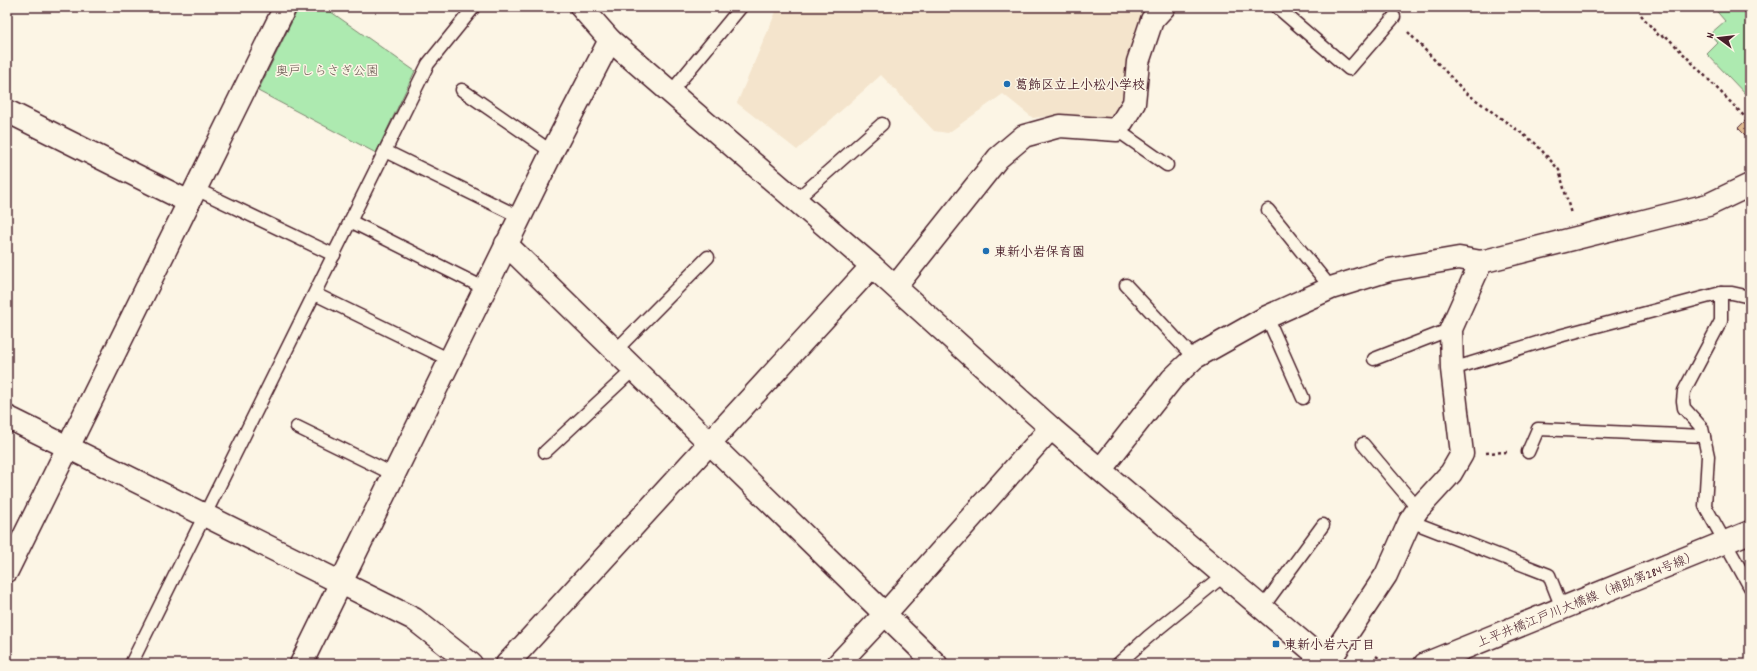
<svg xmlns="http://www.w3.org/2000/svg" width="1757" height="671" viewBox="0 0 1757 671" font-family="Dekko,'Klee One',sans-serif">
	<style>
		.built { fill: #f4e4cc }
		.green { fill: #adeab0; stroke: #7c846e }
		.building { fill: #e1bc92; stroke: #4a1f2b }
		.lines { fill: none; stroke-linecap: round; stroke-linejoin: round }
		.service-casing { stroke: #4a1f2b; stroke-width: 15 }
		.minor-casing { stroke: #4a1f2b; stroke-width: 25 }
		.tertiary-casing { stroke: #4a1f2b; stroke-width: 25 }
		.path { stroke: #4a1f2b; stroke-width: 2.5; stroke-dasharray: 3 3; stroke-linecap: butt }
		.service { stroke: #fcf5e5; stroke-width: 12 }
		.minor { stroke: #fcf5e5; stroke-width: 22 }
		.tertiary { stroke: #fcf5e5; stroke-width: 22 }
		.poi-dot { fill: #1f6fb2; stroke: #fcf5e5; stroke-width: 1.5 }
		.labels { text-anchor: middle; stroke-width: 3; stroke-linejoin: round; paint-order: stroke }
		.park-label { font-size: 13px; fill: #63524c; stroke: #fcf5e5 }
		.poi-label { font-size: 13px; font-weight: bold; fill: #4a1f2b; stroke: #fcf5e5; text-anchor: start }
		.street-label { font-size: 13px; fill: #4a1f2b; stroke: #fcf5e5 }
	</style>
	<rect width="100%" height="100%" fill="#fcf5e5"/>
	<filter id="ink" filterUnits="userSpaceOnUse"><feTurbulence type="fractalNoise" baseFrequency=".025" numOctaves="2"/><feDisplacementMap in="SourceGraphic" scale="8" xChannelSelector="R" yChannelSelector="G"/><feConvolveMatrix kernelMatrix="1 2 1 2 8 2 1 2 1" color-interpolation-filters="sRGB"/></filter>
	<g filter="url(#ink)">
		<path class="built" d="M778 7H1149L1144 14 1129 50 1124 95 1109 119 1057 115 1033 118 1003 94 948 133 934 131 881 75 797 150 737 103Z"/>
		<g class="green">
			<path d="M299 7H324L415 71 376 153 258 91Z"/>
			<path d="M1713 7H1750V99L1707 54 1718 43 1710 34 1725 21Z"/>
		</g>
		<path class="building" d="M1750 116V140L1738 128Z"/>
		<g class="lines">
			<defs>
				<g id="service">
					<path d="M1277 7 1349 69 1394 17"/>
					<path d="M462 90 552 152"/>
					<path d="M671 92 741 7"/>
					<path d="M1117 130 1167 165"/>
					<path d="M385 151 520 217"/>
					<path d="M196 189 334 255"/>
					<path d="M797 199 882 124"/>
					<path d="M1268 210 1331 288"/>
					<path d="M350 221 486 289"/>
					<path d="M1126 285 1194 358"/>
					<path d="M1721 293V321L1684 391 1683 401 1684 408 1702 428 1708 456 1705 506 1750 587"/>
					<path d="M315 294 450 360"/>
					<path d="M1267 317 1303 398"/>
					<path d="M615 351 708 257"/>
					<path d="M1374 359 1451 329"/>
					<path d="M1452 369 1563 335 1721 293H1732L1750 297"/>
					<path d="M297 427 395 475"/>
					<path d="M1363 444 1418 509"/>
					<path d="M545 452 634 369"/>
					<path d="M1528 452 1538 429 1704 436"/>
					<path d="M1410 521 1549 575 1562 608"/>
					<path d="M1262 608 1323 525"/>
					<path d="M131 664 428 64 474 7"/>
					<path d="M1118 664 1148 637 1223 576"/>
				</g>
				<g id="minor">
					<path d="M7 111 189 202 285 7"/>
					<path d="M506 244 936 664"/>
					<path d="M896 286 998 158 1024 136 1060 126 1117 130 1134 103 1138 62 1152 20 1164 7"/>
					<path d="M7 417 414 619 471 664"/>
					<path d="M1101 469 1172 379 1194 358 1267 317 1331 288 1389 270 1459 258 1481 262 1708 205 1750 185"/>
					<path d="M7 571 189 202"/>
					<path d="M301 664 552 152 610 40"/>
					<path d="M507 664 872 266"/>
					<path d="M838 664 885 614 1051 428"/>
					<path d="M1327 664 1386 575 1410 521 1418 509 1451 473 1462 454 1452 369 1451 329 1481 262"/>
				</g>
				<g id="tertiary">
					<path d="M581 7 610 40 872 266 1051 428 1328 664"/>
					<path d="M1425 664 1750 532"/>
				</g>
			</defs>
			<use href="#service" class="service-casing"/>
			<use href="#minor" class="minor-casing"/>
			<use href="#tertiary" class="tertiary-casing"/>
			<g class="path">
				<path d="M1641 15 1660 37 1665 35 1747 119"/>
				<path d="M1408 32 1465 92 1535 143 1559 170 1571 214"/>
				<path d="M1486 453 1509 452"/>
				<path d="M1376 656 1387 664"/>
			</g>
			<use href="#service" class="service"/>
			<use href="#minor" class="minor"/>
			<use href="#tertiary" class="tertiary"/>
		</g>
	</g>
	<g class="poi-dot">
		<circle cx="1007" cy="84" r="4"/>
		<circle cx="986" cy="251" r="4"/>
		<rect x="1272" y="640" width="8" height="8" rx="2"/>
	</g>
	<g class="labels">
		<g class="park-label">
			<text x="327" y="75">奥戸しらさぎ公園</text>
		</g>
		<g class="poi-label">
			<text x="1015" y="89">葛飾区立上小松小学校</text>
			<text x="994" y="256">東新小岩保育園</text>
			<text x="1284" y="649">東新小岩六丁目</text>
		</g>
		<g class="street-label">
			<text transform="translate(1587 598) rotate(-22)" y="5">上平井橋江戸川大橋線（補助第284号線）</text>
		</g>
	</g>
	<rect width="1757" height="671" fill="none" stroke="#fcf5e5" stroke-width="24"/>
	<rect x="12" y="12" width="1733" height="647" fill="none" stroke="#4a1f2b" stroke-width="1.5" filter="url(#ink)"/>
	<g transform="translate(1719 38) rotate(285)" stroke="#fcf5e5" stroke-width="3" paint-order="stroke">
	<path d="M0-3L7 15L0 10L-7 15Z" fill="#4a1f2b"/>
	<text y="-6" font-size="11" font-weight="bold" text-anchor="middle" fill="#4a1f2b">N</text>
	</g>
</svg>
